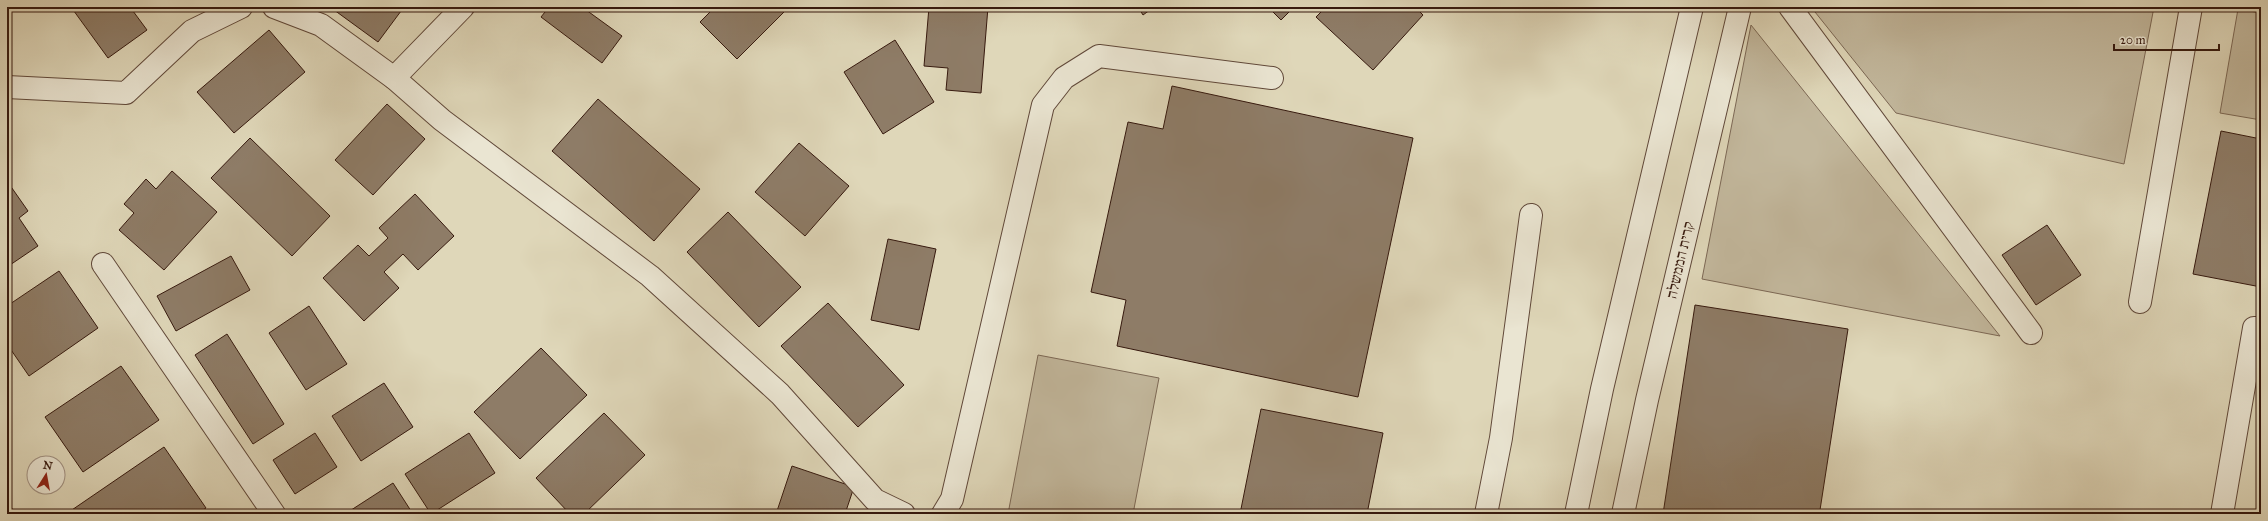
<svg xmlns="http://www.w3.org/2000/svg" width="2268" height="521" viewBox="0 0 2268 521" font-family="'IM FELL Great Primer','Frank Ruhl Libre',serif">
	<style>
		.green { fill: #c2b79c; stroke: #7c6855 }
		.building { fill: #8e7c67; stroke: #36190e }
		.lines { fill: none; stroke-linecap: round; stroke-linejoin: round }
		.minor-casing { stroke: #604839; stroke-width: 24 }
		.minor { stroke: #eae5d2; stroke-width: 22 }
		.labels { text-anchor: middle; stroke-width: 4; stroke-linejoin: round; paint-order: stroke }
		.street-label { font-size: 15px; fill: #36190e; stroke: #eae5d2 }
	</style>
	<rect width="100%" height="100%" fill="#dfd7b9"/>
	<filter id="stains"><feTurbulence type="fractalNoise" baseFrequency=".005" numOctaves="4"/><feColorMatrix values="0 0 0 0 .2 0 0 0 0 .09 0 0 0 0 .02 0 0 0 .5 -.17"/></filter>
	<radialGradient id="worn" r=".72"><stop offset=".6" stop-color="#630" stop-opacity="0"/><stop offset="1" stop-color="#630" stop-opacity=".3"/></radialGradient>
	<g class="green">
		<path d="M1811 7H2154L2124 164 1896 113Z"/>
		<path d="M2238 9 2261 13V120L2220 113Z"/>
		<path d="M1751 25 2000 336 1702 279Z"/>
		<path d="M1038 355 1159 378 1133 514H1008Z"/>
	</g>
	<g class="building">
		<path d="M71 7H130L147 30 108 58Z"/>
		<path d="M330 7H404L378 42Z"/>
		<path d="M549 7H582L622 36 602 63 541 17Z"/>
		<path d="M715 7H781L785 11 737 59 700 22Z"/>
		<path d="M929 7H988L981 93 946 90 948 68 924 66Z"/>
		<path d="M1138 7H1154L1143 15Z"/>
		<path d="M1268 7H1294L1281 20Z"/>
		<path d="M1326 7H1415L1423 15 1373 70 1316 17Z"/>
		<path d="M269 30 305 72 234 133 197 92Z"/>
		<path d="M895 40 934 102 883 134 844 72Z"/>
		<path d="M1172 86 1413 138 1358 397 1117 346 1126 300 1091 292 1128 122 1163 129Z"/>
		<path d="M598 99 700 189 654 241 552 151Z"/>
		<path d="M387 104 425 139 373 195 335 160Z"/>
		<path d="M2221 131 2261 139V287L2193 274Z"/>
		<path d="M250 138 330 216 292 256 211 178Z"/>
		<path d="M799 143 849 186 805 236 755 192Z"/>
		<path d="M172 171 217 212 164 270 119 230 134 213 124 204 146 179 156 189Z"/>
		<path d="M7 181 28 211 19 218 38 246 7 267Z"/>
		<path d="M415 194 454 236 418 270 403 254 384 272 399 288 364 321 323 278 358 245 369 256 388 238 379 228Z"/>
		<path d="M728 212 801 287 759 327 687 252Z"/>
		<path d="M2047 225 2081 275 2036 305 2002 255Z"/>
		<path d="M888 239 936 249 919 330 871 320Z"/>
		<path d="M231 256 250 290 176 331 157 296Z"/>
		<path d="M59 271 98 328 29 376 7 344V306Z"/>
		<path d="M828 303 904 385 858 427 781 346Z"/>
		<path d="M1695 305 1848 329 1820 510 1823 514H1663Z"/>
		<path d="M309 306 347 364 306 390 269 333Z"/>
		<path d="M227 334 284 424 253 444 195 355Z"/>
		<path d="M541 348 587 395 520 459 474 412Z"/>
		<path d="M121 366 159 420 83 472 45 417Z"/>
		<path d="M384 383 413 427 361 461 332 416Z"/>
		<path d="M1261 409 1383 433 1367 514H1240Z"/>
		<path d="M604 413 645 455 584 514H570L536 478Z"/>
		<path d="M315 433 337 467 295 494 273 460Z"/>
		<path d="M469 433 495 473 431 514 405 474Z"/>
		<path d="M164 447 206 508 196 514H66Z"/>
		<path d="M792 466 854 487 845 514H776Z"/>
		<path d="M393 483 413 514H345Z"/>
		<path d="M7 500 15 514H7Z"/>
	</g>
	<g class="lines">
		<defs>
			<g id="minor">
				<path d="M274 7 321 25 394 78 463 7"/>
				<path d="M1790 7 2031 333"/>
				<path d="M394 78 442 120 650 276 780 394 875 500 904 514"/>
				<path d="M7 87 126 93 192 31 241 7"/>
				<path d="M103 264 274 514"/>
				<path d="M2140 302 2191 7"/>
				<path d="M943 514 952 499 1043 105 1064 78 1099 56 1272 78"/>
				<path d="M1486 514 1501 438 1531 215"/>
				<path d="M1576 514 1602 389 1692 7"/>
				<path d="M1623 514 1647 400 1740 7"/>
				<path d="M2222 514 2254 328 2261 329"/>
			</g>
		</defs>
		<use href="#minor" class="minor-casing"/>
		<use href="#minor" class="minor"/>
	</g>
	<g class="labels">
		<g class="street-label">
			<text transform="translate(1680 260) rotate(-77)" y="5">קרית הממשלה</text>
		</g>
	</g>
	<rect width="2268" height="521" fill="none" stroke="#dfd7b9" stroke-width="24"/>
	<rect x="8" y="8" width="2252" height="505" fill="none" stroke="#36190e" stroke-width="2"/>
	<rect x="12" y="12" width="2244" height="497" fill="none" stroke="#36190e"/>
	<g transform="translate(46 475) rotate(11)"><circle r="19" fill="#eae5d2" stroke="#a29384"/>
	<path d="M0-3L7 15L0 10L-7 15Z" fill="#8f2418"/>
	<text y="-6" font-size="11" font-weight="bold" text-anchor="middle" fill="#36190e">N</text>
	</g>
	<path d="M2114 44v6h105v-6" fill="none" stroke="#36190e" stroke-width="2"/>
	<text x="2120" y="44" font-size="12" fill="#36190e" stroke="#eae5d2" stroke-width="3" paint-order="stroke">20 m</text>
	<rect width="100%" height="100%" filter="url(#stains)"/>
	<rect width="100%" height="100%" fill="url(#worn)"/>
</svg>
